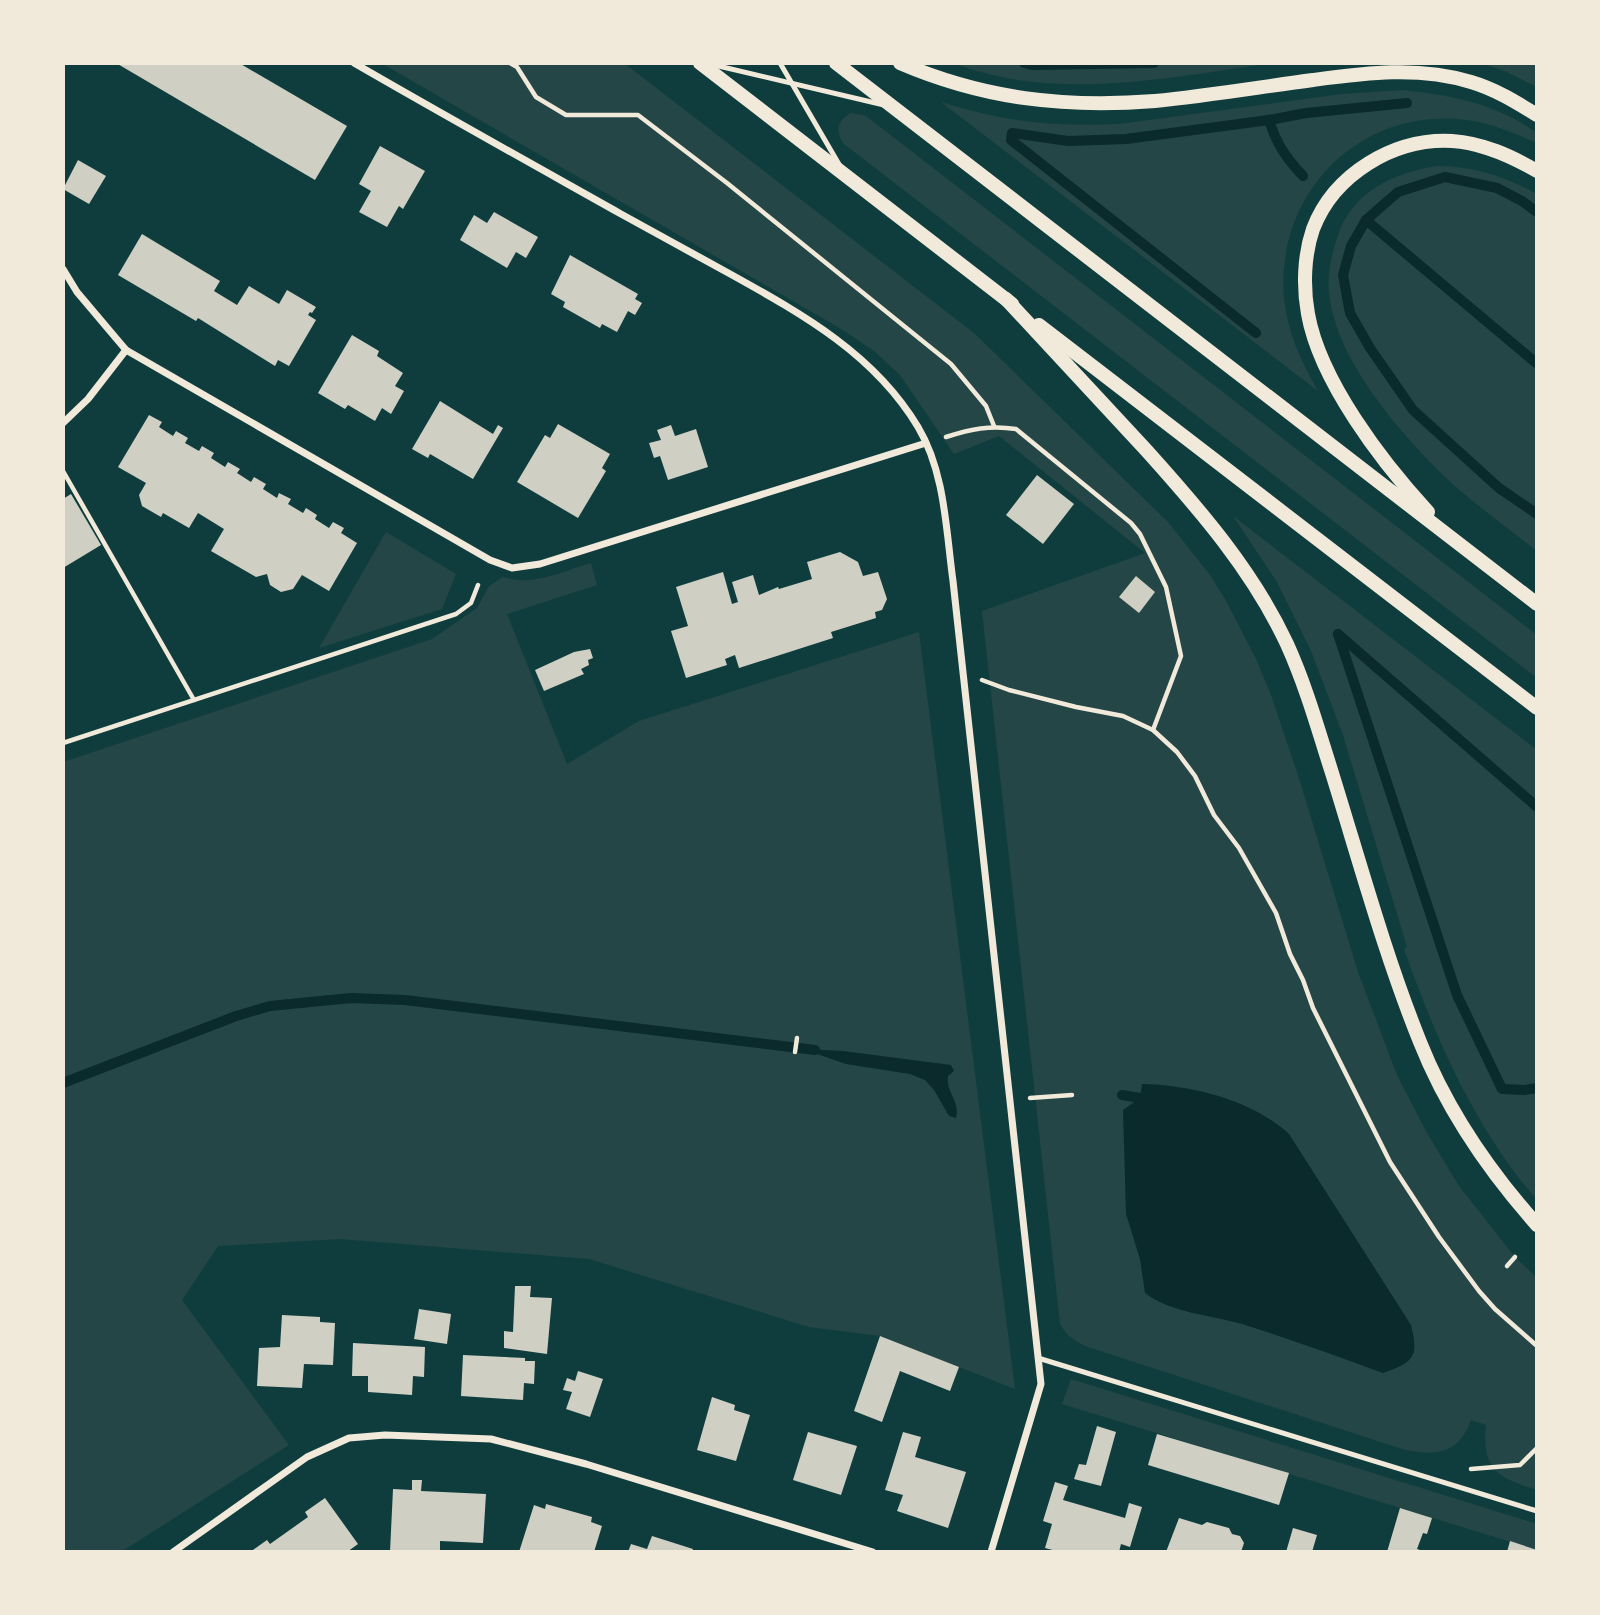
<svg xmlns="http://www.w3.org/2000/svg" width="1600" height="1615" viewBox="0 0 1600 1615" font-family="'Sofia Sans Condensed',sans-serif">
	<style>
		.green { fill: #244646 }
		.water { fill: #0a2a2b }
		.lines { fill: none; stroke-linecap: round; stroke-linejoin: round }
		.stream { stroke: #0a2a2b; stroke-width: 10 }
		.building { fill: #cfcfc3 }
		.path { stroke: #f1e9da; stroke-width: 4.5 }
		.service { stroke: #f1e9da; stroke-width: 5 }
		.minor { stroke: #f1e9da; stroke-width: 7 }
		.secondary { stroke: #f1e9da; stroke-width: 14 }
	</style>
	<rect width="100%" height="100%" fill="#0f3d3e"/>
	<g class="green">
		<path d="M381 63H624L974 333 1168 522 1210 575 1225 599 1256 659 1271 695 1298 775 1358 972 1397 1075 1427 1133 1459 1186 1515 1257 1537 1278V1490C1496 1477 1482 1470 1486 1425L1471 1420C1458 1456 1433 1456 1402 1449L1088 1347C1074 1341 1067 1336 1060 1324L982 611 1145 553 999 436 954 454 900 375 874 351 843 330Z"/>
		<path d="M954 63H1274C1170 77 1055 103 954 63Z"/>
		<path d="M1481 63H1537V87L1507 72Z"/>
		<path d="M1403 90C1451 95 1497 104 1537 133V143C1521 136 1504 129 1487 124 1375 95 1275 183 1284 297 1287 331 1301 362 1318 391L941 102C1006 122 1051 127 1119 124L1342 94Z"/>
		<path d="M851 113 866 116 1537 635V678L844 144C835 132 837 120 851 113Z"/>
		<path d="M1436 166C1474 166 1504 176 1537 194V551C1505 526 1471 502 1442 474 1397 429 1335 358 1329 292 1327 273 1332 253 1338 235 1353 191 1394 173 1436 166Z"/>
		<path d="M1233 516 1537 750V1200C1474 1127 1436 1039 1404 949L1407 947 1343 735 1311 651 1277 582Z"/>
		<path d="M386 532 456 574 442 609 319 648Z"/>
		<path d="M591 563 597 585 507 614 567 764 639 721 919 632 1015 1389 880 1336 809 1327 589 1259 340 1239 218 1246 182 1300 289 1445 121 1552H63V762L432 639 477 608 489 586 503 577C532 587 563 571 591 563Z"/>
		<path d="M1071 1379 1537 1524V1550L1062 1404Z"/>
	</g>
	<g class="water">
		<path d="M803 1049 843 1051 951 1065 954 1071 948 1076C945 1091 961 1102 956 1118L949 1116 934 1090 925 1080 910 1074 846 1064Z"/>
		<path d="M1142 1084C1192 1085 1252 1100 1289 1134L1411 1325C1419 1357 1414 1362 1383 1373 1336 1356 1290 1339 1242 1324 1211 1315 1171 1313 1145 1293L1140 1259 1126 1214 1123 1110 1140 1098Z"/>
	</g>
	<g class="lines">
		<g class="stream">
			<path d="M1024 63 1032 65 1154 63"/>
			<path d="M1269 120C1276 143 1286 158 1303 176"/>
			<path d="M1537 212 1522 201 1497 188 1445 177 1398 192 1366 220 1351 246 1343 275 1350 313 1370 348 1413 410 1499 488 1537 514"/>
			<path d="M1366 220 1536 363"/>
			<path d="M1256 333 1011 140 1012 133 1068 141 1126 139 1269 120 1306 113 1407 103"/>
			<path d="M1338 634 1457 995 1502 1089 1524 1090 1537 1088"/>
			<path d="M1338 634 1537 807"/>
			<path d="M63 1083 236 1016 270 1006 351 998 405 1000 815 1050"/>
			<path d="M1122 1095 1140 1098"/>
		</g>
	</g>
	<g class="building">
		<path d="M116 63H239L347 126 315 180Z"/>
		<path d="M380 146 425 171 403 209 399 206 387 227 359 212 371 191 359 184Z"/>
		<path d="M78 160 106 176 89 204 63 189Z"/>
		<path d="M494 212 538 237 526 258 516 252 507 268 460 240 474 215 487 223Z"/>
		<path d="M142 234 220 281 214 291 237 305 249 286 279 304 287 290 316 307 312 313 310 312 308 315 316 320 289 366 278 360 275 366 198 318 196 321 118 275Z"/>
		<path d="M570 255 638 294 635 299 642 303 635 315 628 311 617 332 602 324 600 328 563 307 565 302 551 294Z"/>
		<path d="M352 335 379 351 377 356 403 373 395 386 404 391 391 414 382 408 375 421 348 405 345 409 318 393Z"/>
		<path d="M440 401 493 434 498 425 503 428 473 479 430 454 428 458 412 449Z"/>
		<path d="M149 415 162 422 159 427 173 436 176 431 188 438 185 443 199 451 202 446 214 453 211 458 225 467 228 462 240 469 237 473 251 482 254 477 266 484 263 489 277 498 279 493 291 499 288 504 303 513 306 508 317 515 315 519 329 528 333 522 344 528 341 533 357 543 329 591 302 575 293 589 281 592 270 585 267 574 256 577 211 551 224 529 198 513 189 528 163 513 161 517 142 506 139 495 146 483 118 467Z"/>
		<path d="M558 424 610 454 602 468 606 471 578 518 517 482 545 435 550 438Z"/>
		<path d="M671 425 675 436 696 429 708 467 668 480 660 456 654 458 649 443 661 440 657 430Z"/>
		<path d="M1037 475 1074 504 1043 544 1006 515Z"/>
		<path d="M71 494 101 545 63 568V499Z"/>
		<path d="M840 552 858 562 863 576 878 572 887 599 882 610 875 612 876 618 831 632 833 638 739 668 735 655 725 659 727 665 686 678 671 631 688 626 676 587 723 572 732 604 738 602 732 582 753 575 759 595 778 587 779 589 812 579 807 562Z"/>
		<path d="M1136 576 1155 592 1139 613 1119 597Z"/>
		<path d="M590 649 593 658 588 660 589 665 581 669 584 674 544 691 535 670 574 652Z"/>
		<path d="M515 1286H531L530 1297 552 1298 547 1354 504 1348V1331L513 1332Z"/>
		<path d="M419 1309 451 1314 447 1344 414 1339Z"/>
		<path d="M282 1315 320 1317V1322L335 1323 333 1365 304 1364 302 1388 257 1386 259 1348 280 1347Z"/>
		<path d="M880 1336 959 1367 950 1391 900 1371 882 1422 854 1411Z"/>
		<path d="M353 1343 425 1347 424 1377 413 1376 412 1395 368 1392V1376H352Z"/>
		<path d="M463 1355 525 1358V1361H535L534 1384 524 1383 523 1400 461 1396Z"/>
		<path d="M578 1371 603 1379 590 1417 566 1409 572 1392 563 1390 567 1378 575 1381Z"/>
		<path d="M712 1397 735 1405 734 1410 750 1415 736 1461 697 1450Z"/>
		<path d="M1097 1426 1116 1432 1101 1486 1074 1479 1079 1464 1086 1465Z"/>
		<path d="M808 1432 857 1446 841 1495 793 1480Z"/>
		<path d="M903 1432 921 1437 915 1457 966 1472 948 1528 897 1511 903 1495 885 1490Z"/>
		<path d="M1157 1434 1289 1473 1279 1505 1148 1465Z"/>
		<path d="M412 1480H422L421 1491 486 1494 483 1543 440 1541V1552H390L393 1489 412 1490Z"/>
		<path d="M1055 1482 1068 1486 1063 1500 1125 1518 1129 1503 1142 1507 1130 1547 1121 1544 1119 1552H1060L1045 1548 1052 1524 1043 1521Z"/>
		<path d="M325 1498 358 1544 347 1552H250L267 1540 270 1544 308 1517 305 1512Z"/>
		<path d="M546 1504 592 1517 591 1522 602 1526 594 1552H519L534 1505 545 1509Z"/>
		<path d="M1400 1508 1432 1518 1427 1534 1423 1533 1417 1549 1420 1550 1419 1552H1387Z"/>
		<path d="M1179 1518 1202 1525 1207 1522 1229 1528 1232 1534 1240 1536 1244 1543 1241 1552H1166Z"/>
		<path d="M1293 1528 1317 1535 1312 1552H1286Z"/>
		<path d="M652 1536 693 1549 692 1552H628L631 1544 647 1549Z"/>
		<path d="M1510 1541 1537 1550V1552H1507Z"/>
	</g>
	<g class="lines">
		<g class="path">
			<path d="M510 63 517 67 536 97 566 115H638L727 183 951 364 986 406 994 426"/>
			<path d="M946 437C971 429 990 425 1016 429L1131 523 1140 534 1166 587 1181 656 1153 730"/>
			<path d="M63 471 194 700"/>
			<path d="M982 680 1009 690 1076 707 1123 716 1153 730 1177 752 1195 776 1214 815 1239 848 1276 913 1290 954 1303 980 1313 1008 1390 1162 1439 1237 1479 1291 1495 1309 1537 1346"/>
			<path d="M63 743 456 614 471 603 478 585"/>
			<path d="M795 1052 797 1038"/>
			<path d="M1030 1098 1072 1095"/>
			<path d="M1507 1266 1515 1257"/>
			<path d="M1471 1469 1520 1465 1537 1448"/>
		</g>
		<g class="service">
			<path d="M780 63 840 166"/>
			<path d="M710 64 884 105"/>
			<path d="M1038 1358 1537 1511"/>
		</g>
		<g class="minor">
			<path d="M354 63C442 114 532 164 621 214 658 234 695 255 732 275 804 315 875 355 918 427 945 472 946 530 953 581L1041 1384 991 1552"/>
			<path d="M63 269 77 292 126 350 490 560 512 568 540 564 926 443"/>
			<path d="M63 423 88 399 126 350"/>
			<path d="M173 1552 307 1457 349 1438 385 1435 491 1439 586 1464 873 1552"/>
		</g>
		<g class="secondary">
			<path d="M700 63 1012 304"/>
			<path d="M836 63 1537 604"/>
			<path d="M900 63C984 99 1064 108 1155 101 1207 96 1260 87 1313 80 1366 73 1418 66 1471 82 1495 89 1516 102 1537 115"/>
			<path d="M1006 299C1053 349 1100 400 1147 451 1200 510 1253 571 1287 644 1306 686 1318 729 1332 773 1360 863 1385 955 1420 1042 1447 1110 1489 1171 1537 1225"/>
			<path d="M1039 325 1537 708"/>
			<path d="M1428 512C1382 462 1320 381 1308 314 1303 287 1304 255 1313 229 1334 174 1394 138 1452 141 1483 143 1511 156 1537 171"/>
		</g>
	</g>
	<rect width="1600" height="1615" fill="none" stroke="#f1e9da" stroke-width="130"/>
</svg>
